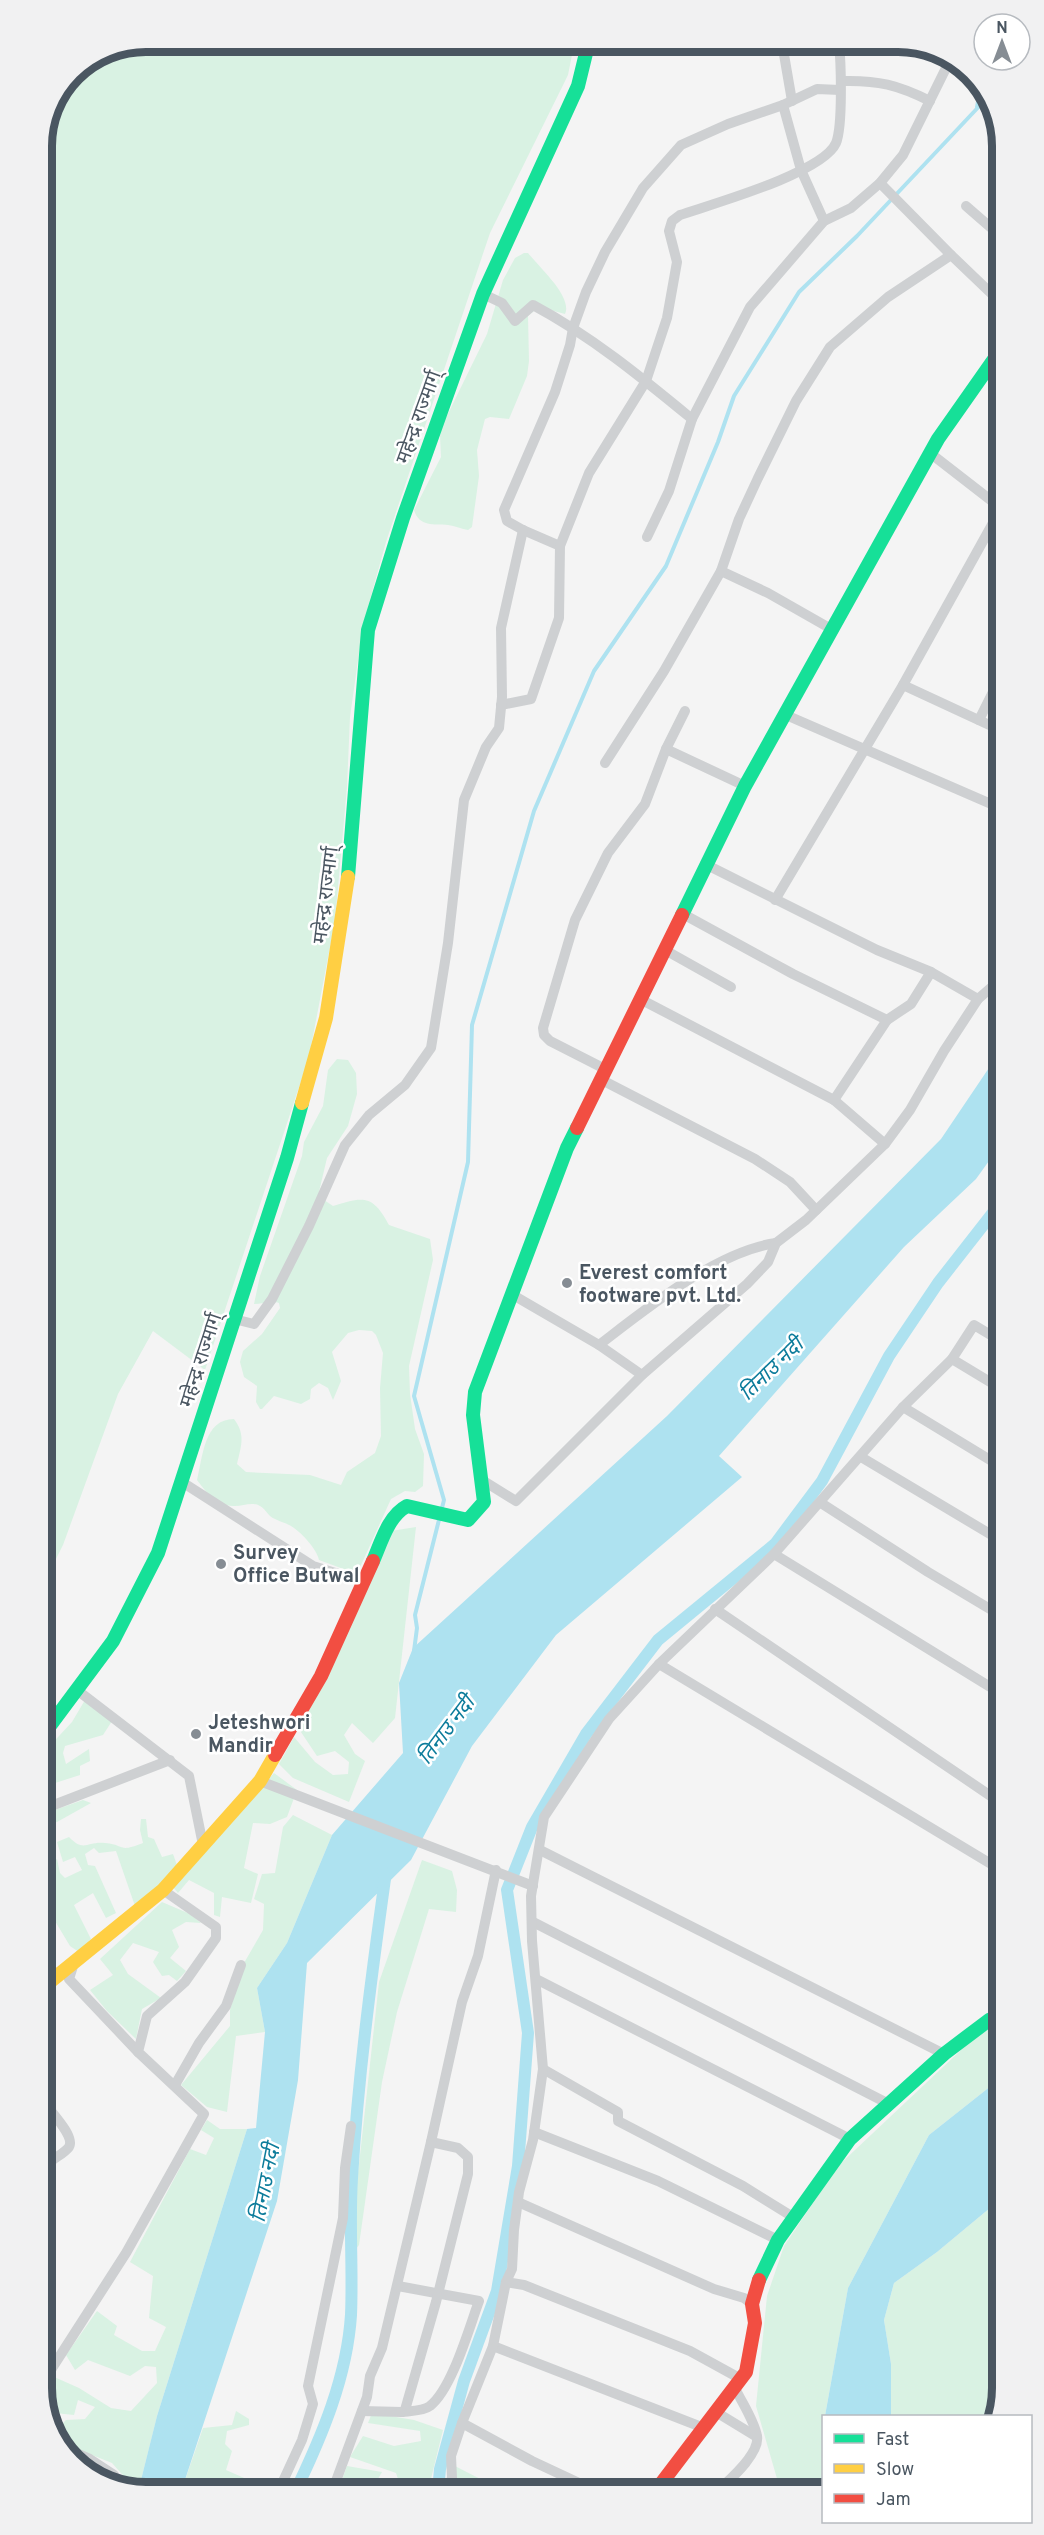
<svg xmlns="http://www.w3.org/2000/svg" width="1044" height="2535" viewBox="0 0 1044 2535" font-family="Overpass,'Noto Sans Devanagari',sans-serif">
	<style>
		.green { fill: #d9f2e3 }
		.water { fill: #aee2f0 }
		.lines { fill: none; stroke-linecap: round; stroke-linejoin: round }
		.stream { stroke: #aee2f0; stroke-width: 4 }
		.canal { stroke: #aee2f0; stroke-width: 12 }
		.street { stroke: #ced0d2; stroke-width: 10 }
		.fast { stroke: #16e098; stroke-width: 14 }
		.slow { stroke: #ffcf43; stroke-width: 14 }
		.jam { stroke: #f24e42; stroke-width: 14 }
		.poi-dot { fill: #868d94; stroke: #fff; stroke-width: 2 }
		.labels { text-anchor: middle; stroke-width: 5; stroke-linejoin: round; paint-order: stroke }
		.street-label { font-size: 20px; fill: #4a5661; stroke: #fff }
		.poi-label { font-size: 20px; font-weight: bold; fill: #4a5661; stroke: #fff; text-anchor: start }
		.water-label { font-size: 21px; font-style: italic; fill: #0c7c9b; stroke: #fff }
		.rim { fill: none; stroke: #4a5661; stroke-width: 8 }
	</style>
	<rect width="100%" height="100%" fill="#f4f4f4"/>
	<g class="green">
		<path d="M574 45 568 75 490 233 386 542 363 625 350 717 347 787 335 921 309 1057 205 1370 153 1331 118 1394 63 1545 46 1579 42 140 73 72 107 50Z"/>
		<path d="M524 253H528C539 267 573 297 565 314L539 307 528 316 529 361 527 376 509 419 490 417 485 419 477 450 479 476 472 527 468 530C462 529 455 526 448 525 434 524 419 527 414 510L441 457 440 436 442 426 487 334 503 280 515 258Z"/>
		<path d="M337 1059 348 1060 356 1073 357 1094 348 1126 327 1158 318 1196 333 1206C364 1196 373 1195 389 1225L430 1239 433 1260 409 1366 410 1394 415 1429 424 1454 423 1486 415 1492 405 1491 391 1499 357 1574 319 1560C317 1549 301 1532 291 1526 285 1522 276 1521 270 1516 267 1513 264 1508 260 1506 251 1501 242 1507 233 1506 216 1505 206 1492 197 1480 203 1456 204 1419 234 1419 246 1435 241 1446 237 1464L246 1472 310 1475 341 1485 347 1472 375 1453 381 1436 380 1388 383 1353 376 1335 372 1331 359 1330 348 1333 332 1352 341 1381 333 1400 328 1388 319 1383 311 1389 310 1399 301 1404 274 1396 262 1409H260L256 1402 257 1386 244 1377 240 1362 243 1351 262 1334 280 1308 279 1303C272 1300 262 1304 254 1304L260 1276 302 1156 304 1142 323 1106 328 1070Z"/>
		<path d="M416 1527 395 1718 373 1743 352 1723 344 1735 355 1754 365 1761 349 1802 293 1778 279 1764 294 1737 315 1762 333 1775 348 1774 349 1762 335 1751 317 1756 299 1729 338 1651 391 1531Z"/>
		<path d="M85 1700 112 1721 103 1735 65 1746 63 1753 66 1764 89 1749 90 1761 80 1766V1775L52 1784 54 1802 46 1804V1750L72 1722Z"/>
		<path d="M274 1773 297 1790 287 1817 270 1824 253 1823 244 1868 258 1874 251 1903 222 1897 220 1917 214 1915V1893L189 1880 178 1893 173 1887Z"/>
		<path d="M83 1800 91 1803 57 1822 46 1825V1813Z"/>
		<path d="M293 1815 332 1835 287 1943 257 1988 265 2032 236 2036 227 2112 207 2107 181 2085 230 2026V2010L244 1963 263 1930 264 1904 254 1899 262 1874 275 1873 283 1827Z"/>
		<path d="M141 1819H146L148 1837 154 1839 162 1857 173 1854 178 1868 135 1906 116 1851 99 1853 94 1848 85 1854 88 1865 95 1866 116 1913 106 1918 93 1893 74 1905 91 1939 79 1952 70 1946 49 1911H46V1867L57 1859 60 1873 65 1878 82 1870 75 1857 63 1862 57 1842 69 1837C84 1853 87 1841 105 1843 126 1845 118 1853 143 1843L140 1830Z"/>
		<path d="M422 1860 452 1871 457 1890 456 1912 429 1909 397 2012 382 2082 359 2245 354 2251V2210L379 1982Z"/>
		<path d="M162 1902 190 1914 201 1923 186 1922 172 1930 179 1947 170 1958 186 1971 177 1981 169 1975 162 1976 153 1962 159 1952 133 1943 120 1960 128 1974 161 1998 142 2009 136 2039 107 2011 90 1990 113 1975 100 1959Z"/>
		<path d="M1001 2023V2078L929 2135 848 2288 825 2416H824L823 2488 780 2489 756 2406 767 2296 784 2246 838 2166 977 2035Z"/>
		<path d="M207 2120 220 2129H247L157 2416 138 2492 126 2488 128 2481 112 2463 62 2443 54 2432 66 2420 85 2419 95 2407 78 2400 74 2415 55 2413 47 2407V2386L52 2376 79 2388 111 2408 131 2411 157 2383 156 2367 145 2366 130 2376 88 2360 75 2370 66 2355 97 2311 117 2326 114 2335 142 2351H155L166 2327 149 2318 153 2276 130 2262 190 2149 206 2155 214 2138 201 2130Z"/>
		<path d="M1002 2198V2389L993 2416H891V2364L884 2320 894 2283 937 2252Z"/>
		<path d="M236 2411 249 2419V2425L227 2431 225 2444 232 2451 226 2470 251 2481V2492H181L203 2428 232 2425Z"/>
		<path d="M372 2413 414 2420 443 2430 428 2491H396L400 2485 396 2473 350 2457 363 2436 394 2446 421 2441 420 2431 368 2423Z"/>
		<path d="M451 2464 494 2486 493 2490 443 2491Z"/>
		<path d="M347 2466 382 2472 371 2491H338Z"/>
	</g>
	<g class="water">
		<path d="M999 1053V1147L976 1179 904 1247 719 1456 742 1477 556 1635 472 1746 411 1860 307 1963 298 2080 277 2201 181 2492H138L157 2416 247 2129 256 2128 265 2032 257 1988 287 1943 332 1835 403 1753 399 1683 413 1648 667 1416 941 1139Z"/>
		<path d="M1001 2078 1002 2198 937 2252 894 2283 884 2320 891 2364V2416H825L848 2288 929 2135Z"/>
	</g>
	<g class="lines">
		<g class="stream">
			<path d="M977 107 980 90"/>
			<path d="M414 1651 417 1628 415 1615 444 1500 414 1396 468 1162 472 1025 534 811 594 671 666 566 718 442 734 396 799 292 857 236 986 99"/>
		</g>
		<g class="canal">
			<path d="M438 2491 440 2469 464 2381 497 2291 518 2166 528 2033 507 1890 532 1827 586 1734 658 1640 775 1544 822 1481 889 1356 938 1283 999 1205"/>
			<path d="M295 2492C322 2436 347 2377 351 2315 353 2269 349 2223 352 2178 358 2078 371 1979 385 1879L383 1872"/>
		</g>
		<g class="street">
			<path d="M782 43 792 101"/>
			<path d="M842 81C878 80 898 85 930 101"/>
			<path d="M783 105 801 170 824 221"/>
			<path d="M966 206 997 233"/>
			<path d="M951 255 997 299"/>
			<path d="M483 294 502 303 515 321 533 305C591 336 641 377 692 419"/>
			<path d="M930 453 997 505"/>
			<path d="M647 537 669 491 692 419 750 307 824 221 851 208 880 183 903 155 950 60"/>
			<path d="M560 546 523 530 507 521 504 510 555 392 570 345 573 328 586 292 605 252 643 188 681 145 728 124 783 105 817 89 840 90"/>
			<path d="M721 571 768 593 833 630"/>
			<path d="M903 685 998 729"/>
			<path d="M501 705 531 699 559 618 560 546 589 473 646 381 667 318 677 262 669 231 672 221 680 215C712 204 823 173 836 143 843 126 841 63 839 43"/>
			<path d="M786 715 998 807"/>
			<path d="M979 720 998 682"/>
			<path d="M666 749 745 786"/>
			<path d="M605 763 664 671 721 571 739 519 758 478 796 401 830 347 888 297 951 255 880 183"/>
			<path d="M705 864 877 950 931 972 978 999"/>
			<path d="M775 900 903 685 998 514"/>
			<path d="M683 914 793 974 887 1020"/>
			<path d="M665 950 731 987"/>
			<path d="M640 999 834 1100 885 1144"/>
			<path d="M605 1069 550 1041 544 1035 543 1028 575 920 608 853 645 804 666 749 685 711"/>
			<path d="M600 1079 755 1159 790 1182 816 1210"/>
			<path d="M834 1100 887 1020 911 1004 931 972"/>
			<path d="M513 1295 599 1345 642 1375"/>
			<path d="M234 1319 254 1324 272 1299 309 1226 345 1145 369 1115 405 1085 431 1048 448 943 464 800 486 747 499 728 502 697 501 628 523 530"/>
			<path d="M599 1345C646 1309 717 1251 776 1243"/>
			<path d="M952 1359 1000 1388"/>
			<path d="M903 1407 1000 1466"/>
			<path d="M861 1457 1000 1540"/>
			<path d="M482 1480 516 1501 642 1375 747 1284 768 1262 776 1243 806 1220 885 1144 910 1110 944 1051 978 999 993 986 999 974"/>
			<path d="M182 1482 313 1566 364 1582"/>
			<path d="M821 1503 928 1572 1000 1615"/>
			<path d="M774 1554 1000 1693"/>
			<path d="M715 1609 1001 1803"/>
			<path d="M659 1664 1001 1870"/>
			<path d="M77 1690 189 1776 203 1845"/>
			<path d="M260 1781 533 1886"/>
			<path d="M46 1808 170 1760"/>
			<path d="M540 1850 944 2054"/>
			<path d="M533 1922 889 2104"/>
			<path d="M73 1966 69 1979 138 2052"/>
			<path d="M536 1979 850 2139"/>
			<path d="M543 2069 618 2112V2121L743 2186 793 2217"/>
			<path d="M175 2085 199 2043 226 2006 241 1965"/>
			<path d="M47 2106C53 2114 75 2137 69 2147 63 2155 52 2158 47 2166"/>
			<path d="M534 2132 658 2181 778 2240"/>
			<path d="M518 2202 714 2289 744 2298 752 2304"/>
			<path d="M506 2282 524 2285 690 2351 741 2379"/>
			<path d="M398 2286 479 2301C469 2328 452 2389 430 2406 424 2411 410 2411 402 2412"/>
			<path d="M493 2346 704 2428"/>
			<path d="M47 2376 126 2253 204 2114 138 2052 147 2016 185 1982 216 1938V1927L163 1890"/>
			<path d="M362 2411 402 2412 405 2410 436 2302 468 2174V2157L458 2148 431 2142"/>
			<path d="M716 2412 757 2437"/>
			<path d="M67 2449 88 2458 114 2475 115 2483"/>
			<path d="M725 2489 723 2486C734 2476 760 2452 757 2436 754 2420 742 2403 735 2388"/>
			<path d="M594 2490 532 2461 462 2423 493 2346 506 2282 512 2269 514 2230 519 2192 533 2140 543 2069 532 1941 531 1896 544 1817 609 1719 659 1664 774 1554 903 1407 952 1359 974 1325 999 1340"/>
			<path d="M447 2491 452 2478 451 2456 462 2423"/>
			<path d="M278 2492 302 2440 313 2404 308 2386 343 2218 345 2168 351 2126"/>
			<path d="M329 2492 336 2481 367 2397 370 2376 382 2348 431 2142 462 2002 478 1956 496 1870"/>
		</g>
		<g class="fast">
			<path d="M348 877 368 630 403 518 483 294 578 86 588 45"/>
			<path d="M682 915 745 786 938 439 997 355"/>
			<path d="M373 1561C381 1543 388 1516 407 1506L468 1520 484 1502 473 1415 475 1392 567 1148 577 1128"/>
			<path d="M46 1731 113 1641 158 1553 287 1158 302 1103"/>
			<path d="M759 2280 778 2240 850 2139 944 2054 989 2020 1001 2015"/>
		</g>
		<g class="slow">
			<path d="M302 1103 326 1018 348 877"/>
			<path d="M46 1985 163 1890 260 1781 275 1755"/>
		</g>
		<g class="jam">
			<path d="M577 1128 682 915"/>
			<path d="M275 1755 321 1676 373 1561"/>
			<path d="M657 2489 746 2372 755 2323 752 2304 759 2280"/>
		</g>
	</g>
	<g class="poi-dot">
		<circle cx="567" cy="1283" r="6"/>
		<circle cx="221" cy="1564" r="6"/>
		<circle cx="196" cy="1734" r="6"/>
	</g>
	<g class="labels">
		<g class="street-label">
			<text transform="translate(418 417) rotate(-70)" y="7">महेन्द्र राज्मार्ग्</text>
			<text transform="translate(325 895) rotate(-83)" y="7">महेन्द्र राज्मार्ग्</text>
			<text transform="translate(200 1360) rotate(-72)" y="7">महेन्द्र राज्मार्ग्</text>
		</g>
		<g class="poi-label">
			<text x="579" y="1279">Everest comfort<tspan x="579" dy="23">footware pvt. Ltd.</tspan></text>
			<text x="233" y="1559">Survey<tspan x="233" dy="23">Office Butwal</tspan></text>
			<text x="208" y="1729">Jeteshwori<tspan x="208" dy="23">Mandir</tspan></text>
		</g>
		<g class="water-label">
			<text transform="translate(771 1369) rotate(-44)" y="7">तिनाउ नदी</text>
			<text transform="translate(446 1730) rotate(-53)" y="7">तिनाउ नदी</text>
			<text transform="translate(265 2183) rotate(-79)" y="7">तिनाउ नदी</text>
		</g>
	</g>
	<path d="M0 0H1044V2535H0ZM146 52H898A94 94 0 0 1 992 146V2388A94 94 0 0 1 898 2482H146A94 94 0 0 1 52 2388V146A94 94 0 0 1 146 52Z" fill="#f1f1f2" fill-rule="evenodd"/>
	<path class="rim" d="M146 52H898A94 94 0 0 1 992 146V2388A94 94 0 0 1 898 2482H146A94 94 0 0 1 52 2388V146A94 94 0 0 1 146 52Z"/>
	<rect x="822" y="2415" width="210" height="108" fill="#ffffff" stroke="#b7bbc0" stroke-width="1.5"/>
	<rect x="834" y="2434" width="30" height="9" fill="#16e098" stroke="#b7bbc0" stroke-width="1.5"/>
	<text x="876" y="2445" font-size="18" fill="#4a5661">Fast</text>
	<rect x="834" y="2464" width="30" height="9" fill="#ffcf43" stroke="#b7bbc0" stroke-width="1.5"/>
	<text x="876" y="2475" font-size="18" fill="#4a5661">Slow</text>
	<rect x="834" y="2494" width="30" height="9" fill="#f24e42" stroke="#b7bbc0" stroke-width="1.5"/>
	<text x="876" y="2505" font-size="18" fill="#4a5661">Jam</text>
	<g transform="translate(1002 42)"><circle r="28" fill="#ffffff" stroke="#b7bbc0" stroke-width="1.5"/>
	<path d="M0-4.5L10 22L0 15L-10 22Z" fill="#868d94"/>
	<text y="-9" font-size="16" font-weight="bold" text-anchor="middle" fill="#4a5661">N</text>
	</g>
</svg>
